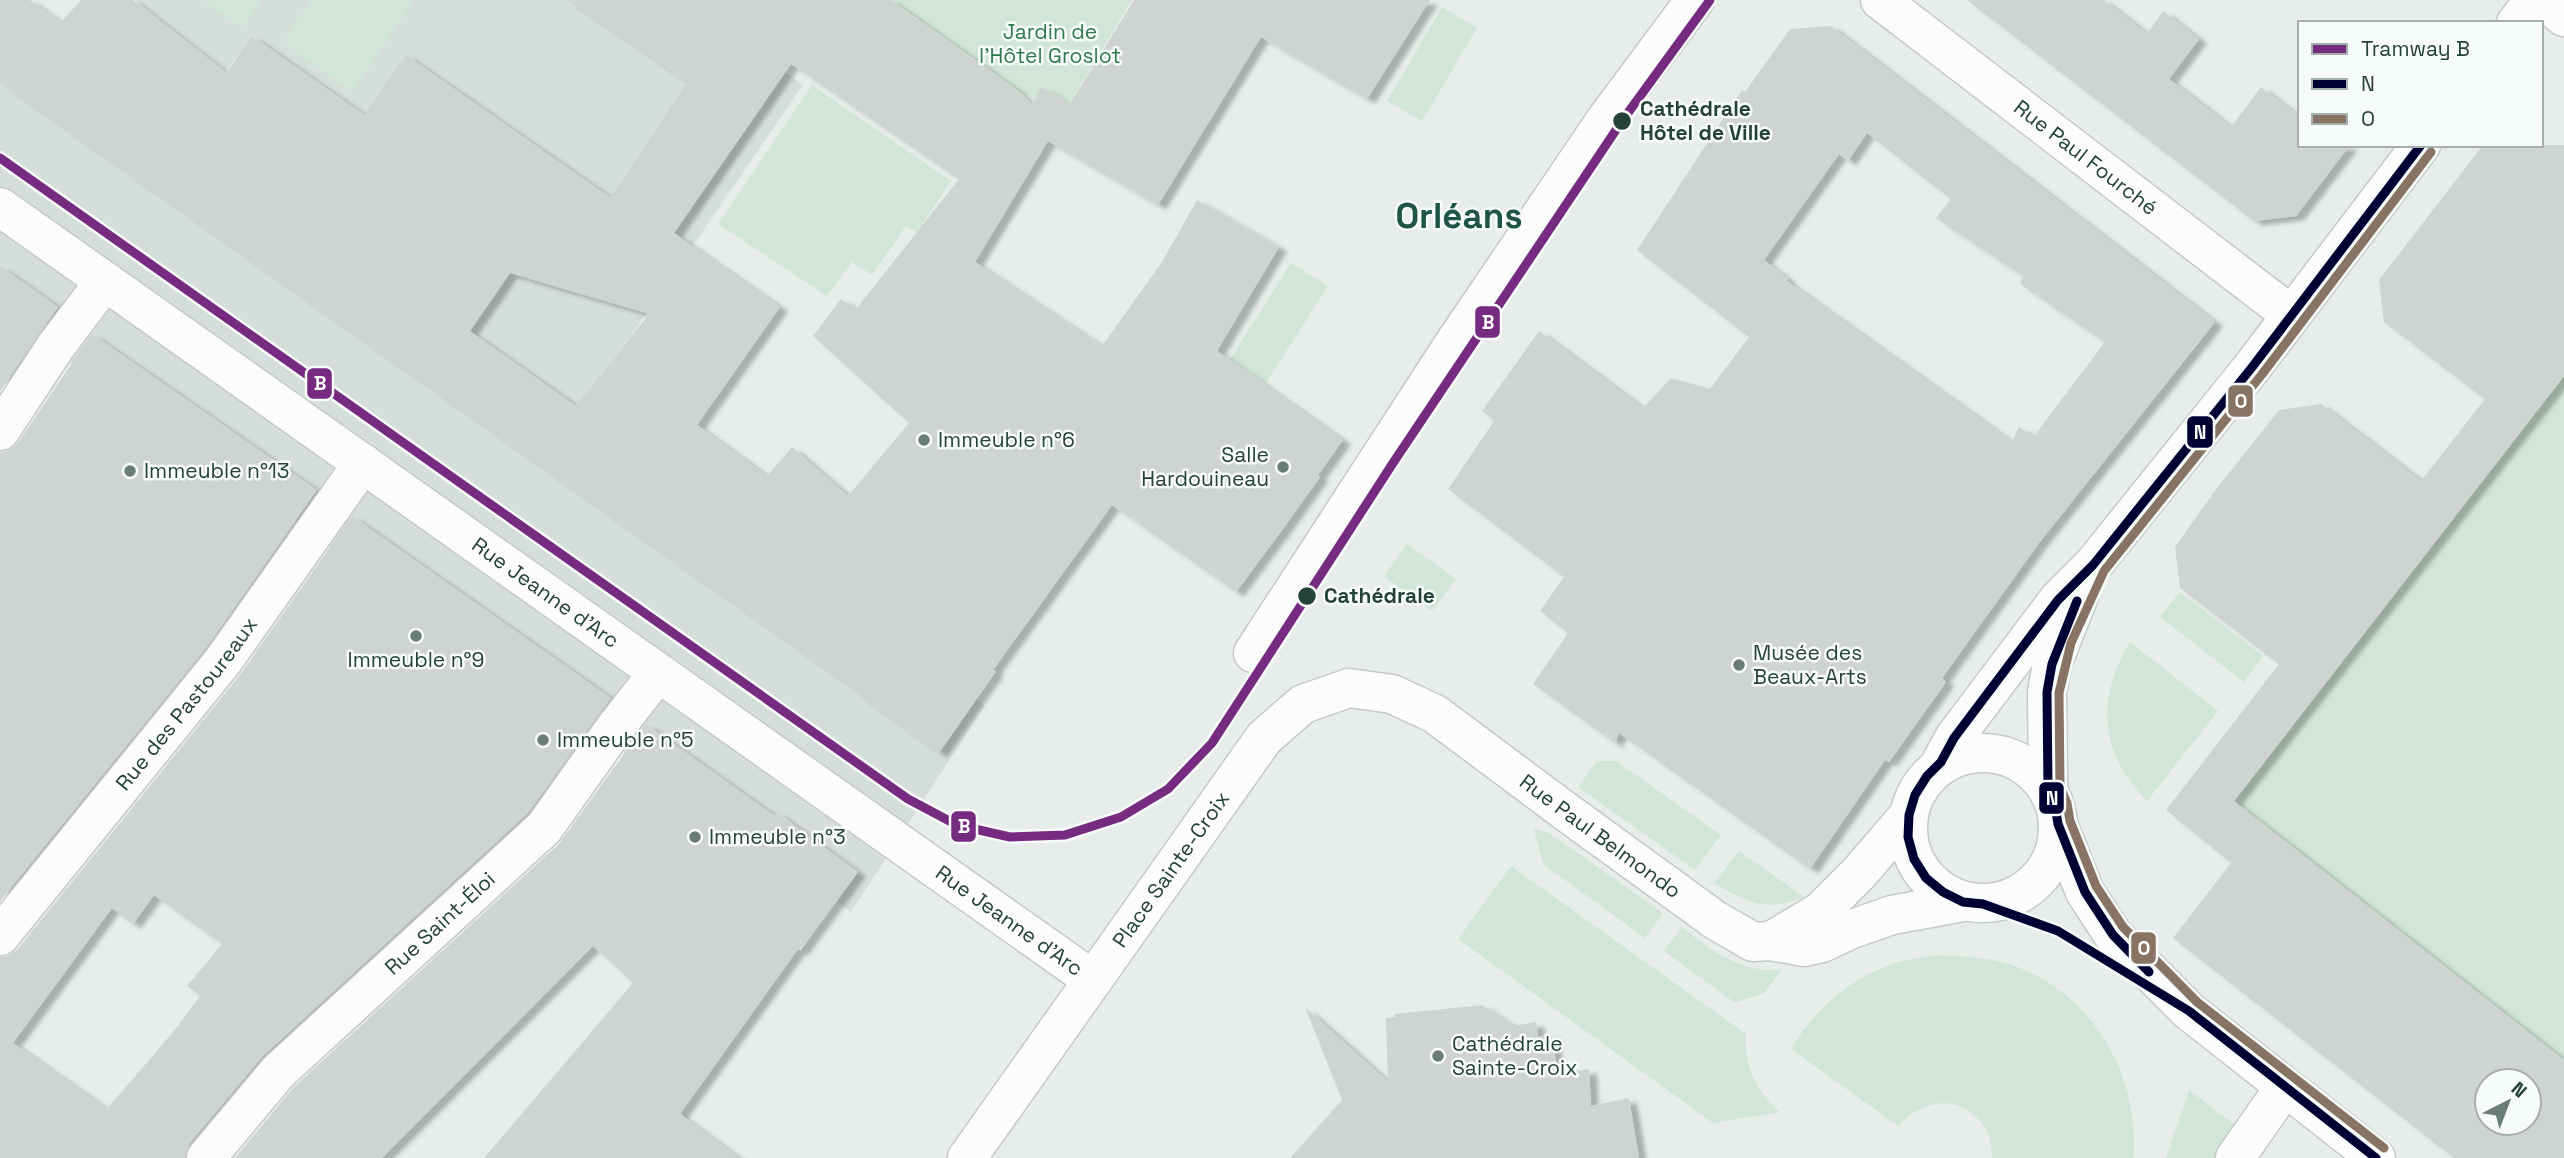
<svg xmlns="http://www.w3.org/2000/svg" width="2564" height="1158" viewBox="0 0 2564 1158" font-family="'Space Grotesk',sans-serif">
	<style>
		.built { fill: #d6dedb }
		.green { fill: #d1e6d8 }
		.building { fill: #cfd4d2; fill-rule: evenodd; filter: url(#shadow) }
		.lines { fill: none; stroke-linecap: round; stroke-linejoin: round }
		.street-casing { stroke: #c5cac8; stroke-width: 41 }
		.secondary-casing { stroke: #c3cbc8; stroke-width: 41 }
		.street { stroke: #fcfcfc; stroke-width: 38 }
		.secondary { stroke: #fcfcfc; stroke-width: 38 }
		.bus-1-casing { stroke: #f7fbf9; stroke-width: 14 }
		.bus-2-casing { stroke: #f7fbf9; stroke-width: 14 }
		.bus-1 { stroke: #003; stroke-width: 9 }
		.bus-2 { stroke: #877465; stroke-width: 9 }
		.tram-1-casing { stroke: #f7fbf9; stroke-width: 14 }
		.tram-1 { stroke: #762a80; stroke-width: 9 }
		.stop-dot { fill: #24423a; stroke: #f7fbf9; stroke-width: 2.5 }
		.poi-dot { fill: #697e78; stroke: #f7fbf9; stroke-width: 2.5 }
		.labels { text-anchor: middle; stroke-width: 5; stroke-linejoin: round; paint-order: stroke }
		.park-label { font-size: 21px; fill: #2d7a4b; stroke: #f7fbf9 }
		.stop-label { font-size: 21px; font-weight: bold; fill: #24423a; stroke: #f7fbf9; text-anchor: start }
		.street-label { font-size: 21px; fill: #24423a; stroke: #f7fbf9 }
		.poi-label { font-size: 21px; fill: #24423a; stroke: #f7fbf9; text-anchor: start }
		.town-label { font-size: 35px; font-weight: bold; fill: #1f5548; stroke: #f7fbf9 }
		.line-badge { stroke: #f7fbf9; stroke-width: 2.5 }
		.badge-label { font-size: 19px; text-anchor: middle; font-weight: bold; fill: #fff }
	</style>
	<defs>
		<filter id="shadow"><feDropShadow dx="8" dy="4.5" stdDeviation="2" flood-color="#0004"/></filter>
	</defs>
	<rect width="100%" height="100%" fill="#e8edeb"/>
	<path class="built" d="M135 0H684L803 85 633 333 600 376 590 425 985 705 851 912 0 314V9L383 128 252 36 226 71Z"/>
	<g class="green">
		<path d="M202 0H262L242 28Z"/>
		<path d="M312 0H414L352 92 282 42Z"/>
		<path d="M892 0H1132L1070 103 1042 87 1034 98 1020 92Z"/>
		<path d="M1442 7 1477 28 1422 121 1387 101Z"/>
		<path d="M812 85 951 181 917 232 906 226 872 275 852 262 827 296 718 224Z"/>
		<path d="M1291 263 1328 286 1266 383 1230 359Z"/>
		<path d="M2564 376V1060L2263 824 2223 816Z"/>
		<path d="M1407 544 1456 579 1432 611 1384 576Z"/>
		<path d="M2180 592 2263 656 2244 682 2160 617Z"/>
		<path d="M2130 642 2218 711 2147 801C2100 753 2095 700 2130 642Z"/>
		<path d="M1597 761H1616L1721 835 1695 870 1578 787Z"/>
		<path d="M1534 829 1549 833 1663 913 1645 938 1543 864Z"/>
		<path d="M1739 851 1804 897C1766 913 1746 902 1714 883Z"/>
		<path d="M1511 866 1746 1034C1743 1065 1757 1092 1780 1112L1713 1123 1458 939Z"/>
		<path d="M1682 927C1715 953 1738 972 1782 970L1764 993 1735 1003 1664 951Z"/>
		<path d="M1935 955C1964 956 1993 957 2020 968 2085 994 2128 1058 2133 1126 2134 1137 2135 1147 2133 1158H1992C1991 1150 1991 1138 1987 1131 1964 1093 1925 1097 1898 1126L1791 1049C1814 1010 1850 978 1893 964 1906 959 1921 958 1935 955Z"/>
		<path d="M2189 1090 2239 1128 2217 1158H2166Z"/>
	</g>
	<g class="building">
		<path d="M0 0H30L61 22 81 0H133L226 73 252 36 364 115 406 55 611 198 687 82 567 0H891L1016 89 1032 104 1041 87 1070 104 1134 0H1430L1367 99 1261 37 1158 205 1048 141 975 262 1102 346 1162 262 1197 200 1279 247 1217 351 1343 440 1318 475 1320 477 1288 522 1236 592 1112 505 993 670 996 671 939 753 859 695 860 693 0 82ZM791 64 959 179 856 309 841 299 813 336 909 423 848 496 792 447 767 476 697 425 780 307 674 233ZM510 273 649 314 576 406 470 331Z"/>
		<path d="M1967 0H2104L2147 34 2163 11 2199 39 2169 79 2231 127 2261 87 2300 117V145H2350L2296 216 2254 221Z"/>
		<path d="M1831 26 2215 322 2039 543 1942 678 1946 682 1889 762 1885 760 1810 869 1619 733 1615 743 1533 684 1568 633 1540 611 1564 577 1448 489 1494 421 1482 411 1539 331 1643 408 1671 378 1710 389 1749 337 1637 250 1742 90 1745 92 1790 29ZM1867 133 1951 199 1936 218 2023 276 2020 284 2105 342 2034 436 2019 427 2012 442 1787 281 1788 279 1764 260 1839 154 1848 161Z"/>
		<path d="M2483 145H2564V376L2234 801 2564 1060V1158H2454L2173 938 2231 863 2166 810 2279 664 2180 588 2175 547 2214 492 2279 410 2321 404 2421 481 2485 399 2384 322 2379 280ZM2487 1081H2529V1123H2487Z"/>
		<path d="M0 266 58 307 0 391Z"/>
		<path d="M92 334 317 490 206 648 0 901V453L10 450 18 443Z"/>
		<path d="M352 516 611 698 528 813 263 1056 189 1144 185 1158H0V957L8 956 17 950 240 675ZM154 895 222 944 187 986 200 996 174 1031 107 1109 13 1043 112 908 133 924Z"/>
		<path d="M646 724 775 816 777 812 858 872 800 951 798 949 680 1114 739 1158H484L633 983 593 946 382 1158H235L294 1087 559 844Z"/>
		<path d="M1482 1005 1513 1026 1536 1022 1538 1037 1551 1034 1558 1073 1589 1069 1591 1106 1629 1098 1639 1158H1290L1342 1100 1305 1007 1388 1082 1386 1018 1395 1017V1014Z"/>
	</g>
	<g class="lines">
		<defs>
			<g id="street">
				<path id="s1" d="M1880 0 2291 315"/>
				<path d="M2543 0 2564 17"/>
				<path d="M0 431 56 346 105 281"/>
				<path d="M1253 653 1453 345 1607 118 1695 0"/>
				<path d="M2058 824 2085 892 2113 935 2189 1011 2376 1158"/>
				<path id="s2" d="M0 936 223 661 363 463"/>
				<path id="s3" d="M206 1158 278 1072 544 828 615 728 658 673"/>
				<path d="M967 1158 1093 980"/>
				<path d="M2235 1158 2284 1088"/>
			</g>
			<g id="secondary">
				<path d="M2516 23 2534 0"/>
				<path id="s4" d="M0 207 1093 980 1264 738 1303 704 1349 688 1392 694 1435 714 1565 811 1715 920 1753 942 1771 941 1804 947 1822 943 1852 929 1892 915 1963 902"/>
				<circle cx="1983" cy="828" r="75"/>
				<path d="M1941 762 1954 738 2058 600 2093 565 2253 366 2421 145"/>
				<path d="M2048 789 2047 692 2052 664 2079 596"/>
				<path d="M1771 941 1821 911 1859 873 1909 815"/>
			</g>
		</defs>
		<use href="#street" class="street-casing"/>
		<use href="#secondary" class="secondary-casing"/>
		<use href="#street" class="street"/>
		<use href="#secondary" class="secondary"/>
		<defs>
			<g id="bus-1">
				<path d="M2077 601 2052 664 2047 692 2048 789 2055 806 2058 824 2085 892 2113 935 2149 972"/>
				<path d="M2376 1158 2189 1011 2058 931 1983 904 1963 902 1943 892 1926 878 1914 859 1908 837 1909 815 1915 795 1927 776 1941 762 1954 738 2058 600 2093 565 2253 366 2421 145"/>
			</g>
			<path id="bus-2" d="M2384 1148 2197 1002 2123 927 2096 886 2070 821 2067 803 2060 787 2059 693 2071 643 2104 571 2263 373 2431 152"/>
		</defs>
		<use href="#bus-1" class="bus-1-casing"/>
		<use href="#bus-2" class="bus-2-casing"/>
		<use href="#bus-1" class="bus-1"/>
		<use href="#bus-2" class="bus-2"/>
		<defs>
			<path id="tram-1" d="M0 158 908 799 957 825 1010 837 1065 835 1121 817 1168 789 1212 743 1393 463 1622 121 1710 0"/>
		</defs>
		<use href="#tram-1" class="tram-1-casing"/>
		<use href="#tram-1" class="tram-1"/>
	</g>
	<g class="stop-dot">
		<circle cx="1622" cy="121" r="10"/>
		<circle cx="1307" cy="596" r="10"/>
	</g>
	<g class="poi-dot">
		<circle cx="924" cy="440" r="7"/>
		<circle cx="1283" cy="467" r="7"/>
		<circle cx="130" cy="471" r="7"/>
		<circle cx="416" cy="636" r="7"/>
		<circle cx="1739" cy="665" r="7"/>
		<circle cx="543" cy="740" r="7"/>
		<circle cx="695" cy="837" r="7"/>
		<circle cx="1438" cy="1056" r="7"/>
	</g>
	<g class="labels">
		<g class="park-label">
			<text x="1050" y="39">Jardin de<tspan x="1050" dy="24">l'Hôtel Groslot</tspan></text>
		</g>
		<g class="stop-label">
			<text x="1640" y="116">Cathédrale<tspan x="1640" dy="24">Hôtel de Ville</tspan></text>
			<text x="1324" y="603">Cathédrale</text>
		</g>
		<g class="street-label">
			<text dy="7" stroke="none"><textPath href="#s1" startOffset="259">Rue Paul Fourché</textPath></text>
			<text dy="7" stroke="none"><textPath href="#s4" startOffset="668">Rue Jeanne d'Arc</textPath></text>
			<text dy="7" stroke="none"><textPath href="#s2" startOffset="298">Rue des Pastoureaux</textPath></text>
			<text dy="7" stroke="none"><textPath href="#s4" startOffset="2032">Rue Paul Belmondo</textPath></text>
			<text dy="7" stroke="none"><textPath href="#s4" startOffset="1474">Place Sainte-Croix</textPath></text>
			<text dy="7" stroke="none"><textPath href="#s4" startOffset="1236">Rue Jeanne d'Arc</textPath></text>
			<text dy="7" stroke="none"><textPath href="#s3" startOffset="332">Rue Saint-Éloi</textPath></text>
		</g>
		<g class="poi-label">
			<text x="938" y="447">Immeuble n°6</text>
			<text x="1269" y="462" text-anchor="end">Salle<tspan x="1269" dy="24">Hardouineau</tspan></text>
			<text x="144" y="478">Immeuble n°13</text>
			<text x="1753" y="660">Musée des<tspan x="1753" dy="24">Beaux-Arts</tspan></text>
			<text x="416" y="667" text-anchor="middle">Immeuble n°9</text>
			<text x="557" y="747">Immeuble n°5</text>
			<text x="709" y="844">Immeuble n°3</text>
			<text x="1452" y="1051">Cathédrale<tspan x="1452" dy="24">Sainte-Croix</tspan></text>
		</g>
		<g class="town-label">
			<text x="1459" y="228">Orléans</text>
		</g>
	</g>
	<g class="line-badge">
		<rect x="1474" y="305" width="27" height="34" rx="7" fill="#762a80"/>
		<rect x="306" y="367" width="27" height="33" rx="7" fill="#762a80"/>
		<rect x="2227" y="384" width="27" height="34" rx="7" fill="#877465"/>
		<rect x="2186" y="415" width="28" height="34" rx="7" fill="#003"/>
		<rect x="2038" y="781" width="27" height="34" rx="7" fill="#003"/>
		<rect x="950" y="810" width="27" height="33" rx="7" fill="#762a80"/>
		<rect x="2130" y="931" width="27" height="34" rx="7" fill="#877465"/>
	</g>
	<g class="badge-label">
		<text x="1488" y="329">B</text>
		<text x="320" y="390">B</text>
		<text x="2241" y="408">O</text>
		<text x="2200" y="439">N</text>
		<text x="2052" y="805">N</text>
		<text x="964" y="833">B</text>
		<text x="2144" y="955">O</text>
	</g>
	<rect x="2298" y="21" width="245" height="126" fill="#f7fbf9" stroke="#a3b1ad" stroke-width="2"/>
	<rect x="2312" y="44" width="35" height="10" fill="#762a80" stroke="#a3b1ad" stroke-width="2"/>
	<text x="2361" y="56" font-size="21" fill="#24423a">Tramway B</text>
	<rect x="2312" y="79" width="35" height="10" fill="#000033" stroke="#a3b1ad" stroke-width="2"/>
	<text x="2361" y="91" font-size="21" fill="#24423a">N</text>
	<rect x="2312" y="114" width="35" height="10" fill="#877465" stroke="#a3b1ad" stroke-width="2"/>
	<text x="2361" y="126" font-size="21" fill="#24423a">O</text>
	<g transform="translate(2508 1102) rotate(42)"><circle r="33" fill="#f7fbf9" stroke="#a3b1ad" stroke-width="2"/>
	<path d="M0-5L12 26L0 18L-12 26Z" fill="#697e78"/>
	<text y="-10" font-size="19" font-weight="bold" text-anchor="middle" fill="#24423a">N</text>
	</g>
</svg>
